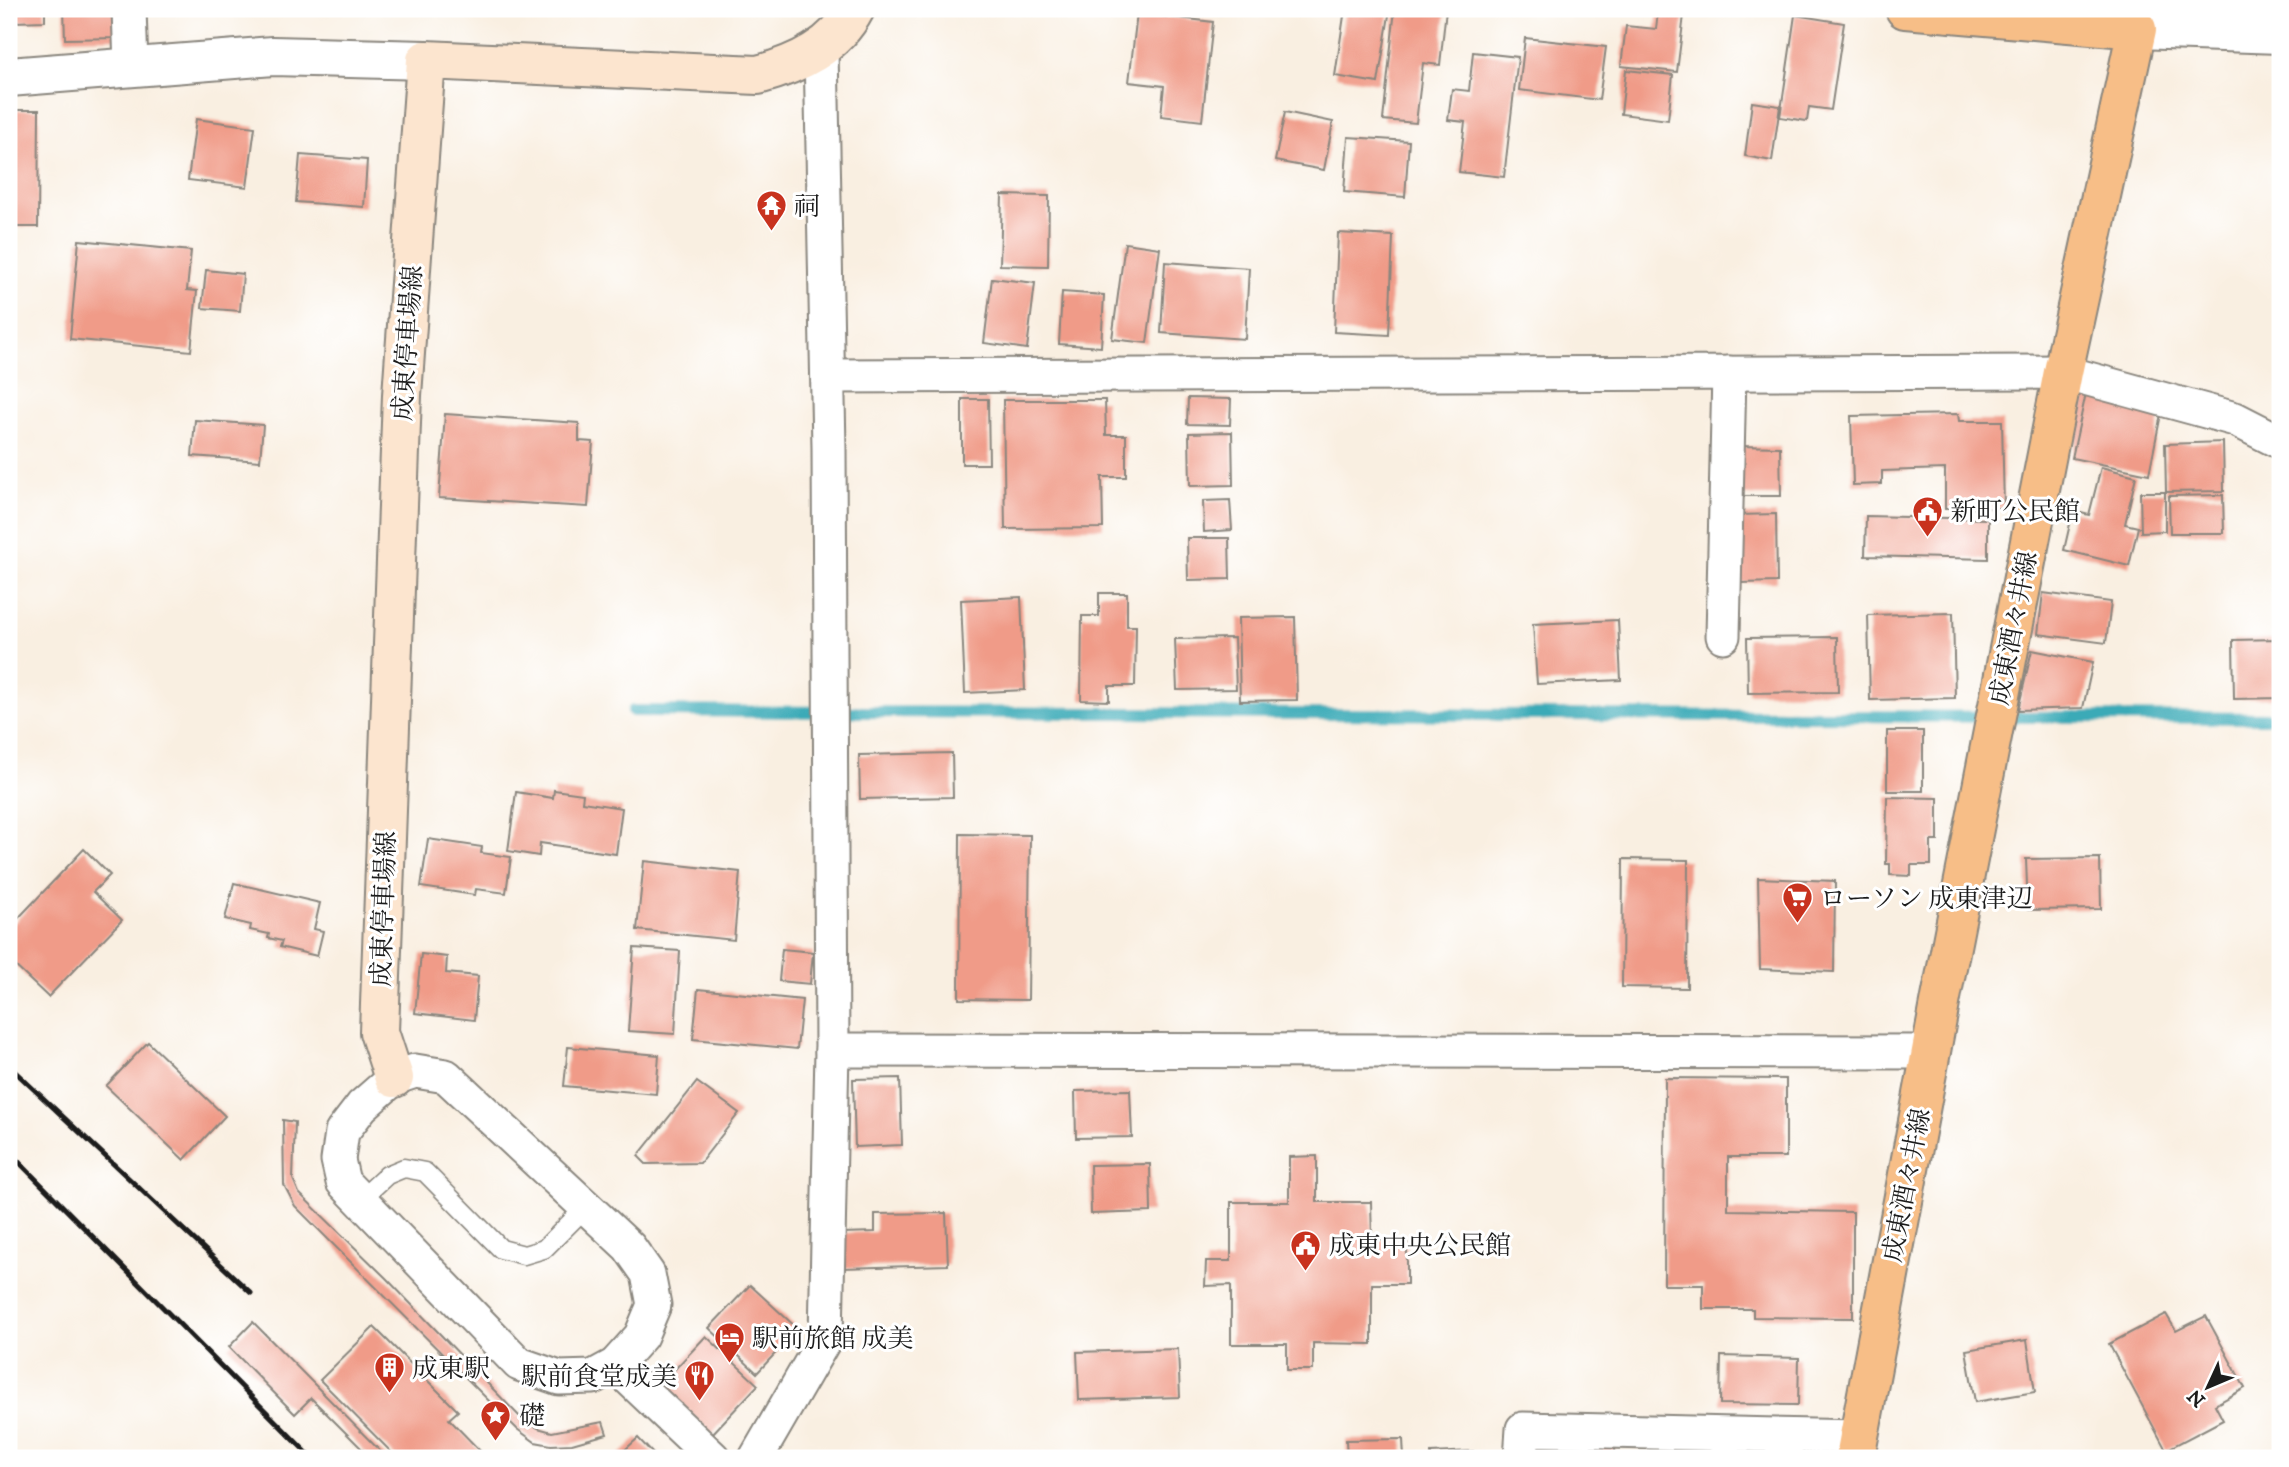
<svg xmlns="http://www.w3.org/2000/svg" width="2289" height="1467" viewBox="0 0 2289 1467" font-family="'IM FELL DW Pica','Noto Serif JP',serif">
	<style>
		.lines { fill: none; stroke-linecap: round; stroke-linejoin: round }
		.stream { stroke: #3aaab7; stroke-width: 12 }
		.building { fill: #f09b88 }
		.service-casing { stroke: #8a867e; stroke-width: 21 }
		.minor-casing { stroke: #8a867e; stroke-width: 37 }
		.tertiary-casing { stroke: #8a867e; stroke-width: 42 }
		.secondary-casing { stroke: #8a867e; stroke-width: 42 }
		.primary-casing { stroke: #8a867e; stroke-width: 42 }
		.service { stroke: #fff; stroke-width: 18 }
		.minor { stroke: #fff; stroke-width: 33 }
		.tertiary { stroke: #fff; stroke-width: 38 }
		.secondary { stroke: #fce5cf; stroke-width: 38 }
		.primary { stroke: #f7be87; stroke-width: 38 }
		.rail { stroke: #1c1c1c; stroke-width: 5 }
		.labels { text-anchor: middle; stroke-width: 6; stroke-linejoin: round; paint-order: stroke }
		.poi-label { font-size: 26px; fill: #1c1c1c; stroke: #fff; text-anchor: start }
		.street-label { font-size: 26px; fill: #1c1c1c; stroke: #fff }
	</style>
	<rect width="100%" height="100%" fill="#fff"/>
	<filter id="ink" filterUnits="userSpaceOnUse"><feTurbulence type="fractalNoise" baseFrequency=".0143" numOctaves="2"/><feDisplacementMap in="SourceGraphic" scale="14" xChannelSelector="R" yChannelSelector="G"/><feConvolveMatrix kernelMatrix="1 2 1 2 8 2 1 2 1" color-interpolation-filters="sRGB"/></filter>
	<filter id="wash" filterUnits="userSpaceOnUse"><feTurbulence type="fractalNoise" baseFrequency=".00686" numOctaves="4" result="noise"/><feDisplacementMap in="SourceGraphic" scale="28" xChannelSelector="R" yChannelSelector="G"/><feGaussianBlur stdDeviation="1.57" result="paint"/><feColorMatrix in="noise" values="0 0 0 0 0 0 0 0 0 0 0 0 0 0 0 0 0 1.4 0 .05"/><feComposite in="paint" operator="in"/></filter>
	<g filter="url(#wash)">
		<rect width="100%" height="100%" fill="#f9efe1"/>
		<g class="lines">
			<path class="stream" d="M633 711 2280 718"/>
		</g>
		<g id="blocks">
			<g class="building">
				<path d="M13 9H45V21L14 22Z"/>
				<path d="M64 9H120V38L65 39Z"/>
				<path d="M1345 9H1390L1378 83 1335 76Z"/>
				<path d="M1395 9H1446L1440 65 1423 63 1416 123 1383 120Z"/>
				<path d="M1658 12 1684 15 1677 72 1621 66 1626 26 1656 29Z"/>
				<path d="M1137 13 1213 22 1202 121 1161 116 1164 86 1129 82Z"/>
				<path d="M1795 15 1844 23 1831 110 1809 107 1807 121 1780 117Z"/>
				<path d="M1525 38 1606 47 1599 100 1519 90Z"/>
				<path d="M1473 52 1518 57 1504 177 1459 172 1465 122 1448 120 1452 89 1469 91Z"/>
				<path d="M1626 70 1673 75 1668 120 1621 114Z"/>
				<path d="M1752 102 1780 106 1772 161 1745 156Z"/>
				<path d="M9 110H39L38 227H9Z"/>
				<path d="M1285 112 1333 122 1324 170 1275 161Z"/>
				<path d="M196 119 255 127 247 187 188 180Z"/>
				<path d="M1348 137 1409 141 1405 197 1344 192Z"/>
				<path d="M300 155 367 160 364 207 296 202Z"/>
				<path d="M1002 195 1049 196 1048 266 1000 265Z"/>
				<path d="M1338 233 1393 236 1389 335 1334 332Z"/>
				<path d="M79 240 191 251 187 290 197 291 191 351 70 339Z"/>
				<path d="M1125 243 1160 248 1147 343 1112 339Z"/>
				<path d="M1165 262 1249 268 1245 339 1161 333Z"/>
				<path d="M206 270 243 274 240 311 202 308Z"/>
				<path d="M992 278 1035 283 1027 349 984 343Z"/>
				<path d="M1062 292 1104 295 1101 347 1059 344Z"/>
				<path d="M2086 393 2162 409 2149 474 2072 458Z"/>
				<path d="M1188 398 1231 399 1230 425 1187 424Z"/>
				<path d="M962 399H988L989 464H962Z"/>
				<path d="M1003 400H1105L1106 435H1126V477H1102L1103 528 1005 529Z"/>
				<path d="M445 414 579 423V441L593 442 588 507 439 498Z"/>
				<path d="M1958 414 1959 421H2002L2004 508 1945 509V469L1882 471V484L1853 485 1851 416Z"/>
				<path d="M195 420 263 425 260 461 192 456Z"/>
				<path d="M1232 432 1233 485 1190 486 1189 433Z"/>
				<path d="M2223 442 2224 491 2166 492 2165 444Z"/>
				<path d="M1738 446 1780 447 1781 496H1739Z"/>
				<path d="M2101 467 2136 476 2125 524 2138 527 2129 566 2064 550 2073 511 2089 515Z"/>
				<path d="M2140 492H2165V531L2141 532Z"/>
				<path d="M2223 495 2224 533H2170L2169 496Z"/>
				<path d="M1230 500 1232 530 1204 532 1203 501Z"/>
				<path d="M1776 514 1777 582 1740 583 1738 515Z"/>
				<path d="M1866 516 1988 519V559L1865 556Z"/>
				<path d="M1187 538H1229L1230 579 1188 580Z"/>
				<path d="M1099 593H1127V626H1136L1135 686H1109V701L1081 700 1082 616H1099Z"/>
				<path d="M2043 593 2111 602 2106 643 2038 634Z"/>
				<path d="M1021 597 1025 690 965 693 961 600Z"/>
				<path d="M1953 613 1955 698 1870 700 1868 615Z"/>
				<path d="M1295 617 1297 700 1240 701 1238 618Z"/>
				<path d="M1618 620 1621 680 1537 684 1533 624Z"/>
				<path d="M1837 637 1838 692 1748 693 1747 638Z"/>
				<path d="M1234 638 1236 689 1177 690 1175 639Z"/>
				<path d="M2280 639V698L2234 699 2233 640Z"/>
				<path d="M2032 650 2093 662 2083 708 2018 710Z"/>
				<rect x="1887" y="731" width="36" height="60"/>
				<path d="M952 753 953 797 860 799 859 755Z"/>
				<path d="M554 790 583 794 582 802 622 808 616 854 540 843 539 856 508 851 516 792 553 798Z"/>
				<path d="M1887 797 1938 798V841H1931V865H1911V876L1890 875V864H1886Z"/>
				<path d="M960 834 1030 835 1028 1000 959 999Z"/>
				<path d="M428 839 482 847 481 853 511 857 506 893 476 889 475 895 421 887Z"/>
				<path d="M84 849 110 875 93 892 122 920 48 997 9 960V928Z"/>
				<path d="M2100 858 2101 909 2028 910 2026 859Z"/>
				<path d="M1623 859 1688 860 1687 988 1622 987Z"/>
				<path d="M644 861 740 872 734 940 637 930Z"/>
				<path d="M1758 878 1835 881 1834 972 1760 969Z"/>
				<path d="M234 883 320 903 314 929 323 931 317 956 280 947 282 941 268 938 269 934 250 930 251 925 225 919Z"/>
				<path d="M634 948 680 951 675 1034 628 1031Z"/>
				<path d="M782 949 813 952 810 984 779 981Z"/>
				<path d="M421 954 447 957 446 973 478 976 474 1020 415 1013Z"/>
				<path d="M698 989 802 1000 797 1049 693 1039Z"/>
				<path d="M148 1042 225 1116 184 1160 106 1086Z"/>
				<path d="M568 1047 659 1055 656 1094 564 1086Z"/>
				<path d="M900 1078 902 1145 855 1147 853 1079Z"/>
				<path d="M1665 1078 1786 1079V1157H1728V1210L1853 1212V1318L1753 1317V1309H1703V1285H1664Z"/>
				<path d="M697 1082 739 1113 700 1163 646 1164 638 1156Z"/>
				<path d="M1130 1090 1132 1137 1076 1138 1075 1091Z"/>
				<path d="M283 1120 295 1122 293 1179 299 1193 386 1278 519 1416 538 1428 552 1432 603 1422 607 1434 572 1444 551 1445 535 1442 517 1429 295 1206 284 1185Z"/>
				<path d="M1317 1156V1202H1371L1372 1240H1407V1284H1372V1344L1313 1343V1370H1287V1344H1231V1285L1205 1286 1206 1261H1231V1202H1289V1157Z"/>
				<path d="M1150 1164 1151 1212 1091 1214 1090 1165Z"/>
				<path d="M946 1213 948 1265 843 1268 842 1233 875 1232V1214Z"/>
				<path d="M750 1285 798 1329 757 1373 709 1328Z"/>
				<path d="M2166 1314 2176 1331 2206 1316 2245 1388 2215 1405 2223 1420 2166 1450 2109 1344Z"/>
				<path d="M253 1322 387 1458H371L311 1398 295 1414 229 1347Z"/>
				<path d="M374 1327 458 1411 449 1419 487 1458H397L320 1380Z"/>
				<path d="M706 1336 758 1385 712 1434 660 1385Z"/>
				<path d="M2027 1340 2035 1392 1975 1402 1966 1350Z"/>
				<path d="M1178 1349 1180 1397 1079 1400 1077 1352Z"/>
				<path d="M1721 1356 1799 1358 1798 1405 1720 1404Z"/>
				<path d="M638 1438 657 1458H616Z"/>
				<path d="M1403 1439 1404 1458H1347L1346 1440Z"/>
				<path d="M1615 1445V1458H1541V1448Z"/>
				<path d="M1473 1451V1458H1431V1453Z"/>
			</g>
		</g>
	</g>
	<g filter="url(#ink)">
		<use href="#blocks" fill-opacity="0" stroke="#8a867e" stroke-width="2"/>
		<g class="lines">
			<defs>
				<path id="service" d="M360 1200 387 1175 404 1168 425 1172 501 1249 524 1255 544 1249 586 1207"/>
				<g id="minor">
					<path d="M129 9 131 66"/>
					<path d="M828 376 2063 372 2235 419 2280 442"/>
					<path d="M1723 636 1729 373"/>
					<path d="M832 1050 1931 1052"/>
					<path d="M415 1071 446 1076 629 1247 648 1274 654 1305 641 1336 615 1365 593 1377 559 1378 519 1364 343 1182 338 1160 342 1132 362 1106 394 1078Z"/>
					<path d="M615 1365 713 1458"/>
					<path d="M756 1458 826 1337 832 1050 829 448 821 50"/>
					<path d="M1521 1458 1523 1429 1858 1437"/>
				</g>
				<g id="tertiary">
					<path d="M2140 9 2137 29 2280 34"/>
					<path d="M9 77 273 56 426 60"/>
				</g>
				<path id="secondary" d="M394 1078 379 1032 402 395 426 60 758 75C798 64 835 47 855 9"/>
				<path id="primary" d="M1855 1458 1941 998 2063 372 2137 29 1905 9"/>
			</defs>
			<use href="#service" class="service-casing"/>
			<use href="#minor" class="minor-casing"/>
			<use href="#tertiary" class="tertiary-casing"/>
			<use href="#secondary" class="secondary-casing"/>
			<use href="#primary" class="primary-casing"/>
			<use href="#service" class="service"/>
			<use href="#minor" class="minor"/>
			<use href="#tertiary" class="tertiary"/>
			<use href="#secondary" class="secondary"/>
			<use href="#primary" class="primary"/>
			<g class="rail">
				<path d="M9 1066 251 1293"/>
				<path d="M9 1152 312 1458"/>
			</g>
		</g>
	</g>
	<defs>
		<symbol id="temple-pin" viewBox="-11 -11 22 30"><path d="M0 17L-7.5 6A9.5 9.5 0 1 1 7.5 6Z" fill="#c8321e" stroke="#fff"/><path d="M0-6L5-2H3V0L6.5 2.5H4V6H1.5V3h-3V6H-4V2.5H-6.5L-3 0V-2H-5Z" fill="#fff"/></symbol>
		<symbol id="civic-pin" viewBox="-11 -11 22 30"><path d="M0 17L-7.5 6A9.5 9.5 0 1 1 7.5 6Z" fill="#c8321e" stroke="#fff"/><path d="M-.6-6.5H3V-4.5H.6V-3L4-1V1h2V6H-6V1h2V-1L-.6-3ZM-1.2 2.5V6h2.4V2.5Z" fill="#fff"/></symbol>
		<symbol id="supermarket-pin" viewBox="-11 -11 22 30"><path d="M0 17L-7.5 6A9.5 9.5 0 1 1 7.5 6Z" fill="#c8321e" stroke="#fff"/><path d="M-6-5.5h2.5l.6 2H6L4.5 2H-2.5L-4.4-4H-6ZM-1.5 3.2a1.3 1.3 0 1 0 .1 0ZM3 3.2a1.3 1.3 0 1 0 .1 0Z" fill="#fff"/></symbol>
		<symbol id="hotel-pin" viewBox="-11 -11 22 30"><path d="M0 17L-7.5 6A9.5 9.5 0 1 1 7.5 6Z" fill="#c8321e" stroke="#fff"/><path d="M-6-4.5h1.5V1H6V5H4.5V3h-9V5H-6ZM-4 0a1.8 1.8 0 1 1 3.6 0ZM.5 0V-2.5h3Q6-2.5 6 0Z" fill="#fff"/></symbol>
		<symbol id="building-pin" viewBox="-11 -11 22 30"><path d="M0 17L-7.5 6A9.5 9.5 0 1 1 7.5 6Z" fill="#c8321e" stroke="#fff"/><path d="M-4-6H4V6H1V3H-1V6H-4ZM-2.5-4.3h1.7v1.8h-1.7ZM.8-4.3h1.7v1.8H.8ZM-2.5-1h1.7V.8h-1.7ZM.8-1h1.7V.8H.8Z" fill="#fff"/></symbol>
		<symbol id="restaurant-pin" viewBox="-11 -11 22 30"><path d="M0 17L-7.5 6A9.5 9.5 0 1 1 7.5 6Z" fill="#c8321e" stroke="#fff"/><path d="M-5-6h1v4h1v-4h1v4h1v-4h1v5L-1.5 .5V6h-2V.5L-5-1ZM5-6V6H3V1.5H1.5Q1.5-4 5-6Z" fill="#fff"/></symbol>
		<symbol id="sight-pin" viewBox="-11 -11 22 30"><path d="M0 17L-7.5 6A9.5 9.5 0 1 1 7.5 6Z" fill="#c8321e" stroke="#fff"/><path d="M0-6L1.8-2.2L6-1.7L2.9 1.2L3.7 5.4L0 3.3L-3.7 5.4L-2.9 1.2L-6-1.7L-1.8-2.2Z" fill="#fff"/></symbol>
	</defs>
	<g fill-rule="evenodd">
		<use href="#temple-pin" x="754" y="188" width="35" height="47"/>
		<use href="#civic-pin" x="1910" y="494" width="35" height="47"/>
		<use href="#supermarket-pin" x="1780" y="880" width="35" height="47"/>
		<use href="#civic-pin" x="1288" y="1228" width="35" height="47"/>
		<use href="#hotel-pin" x="712" y="1320" width="35" height="47"/>
		<use href="#building-pin" x="372" y="1350" width="35" height="47"/>
		<use href="#restaurant-pin" x="682" y="1358" width="35" height="47"/>
		<use href="#sight-pin" x="478" y="1398" width="35" height="47"/>
	</g>
	<g class="labels">
		<g class="poi-label">
			<text x="794" y="215">祠</text>
			<text x="1950" y="520">新町公民館</text>
			<text x="1820" y="907">ローソン 成東津辺</text>
			<text x="1329" y="1254">成東中央公民館</text>
			<text x="752" y="1347">駅前旅館 成美</text>
			<text x="412" y="1377">成東駅</text>
			<text x="677" y="1385" text-anchor="end">駅前食堂成美</text>
			<text x="519" y="1424">礎</text>
		</g>
		<g class="street-label">
			<text transform="translate(407 343) rotate(-86)" y="9">成東停車場線</text>
			<text transform="translate(2013 628) rotate(-79)" y="9">成東酒々井線</text>
			<text transform="translate(383 909) rotate(-88)" y="9">成東停車場線</text>
			<text transform="translate(1906 1185) rotate(-79)" y="9">成東酒々井線</text>
		</g>
	</g>
	<rect width="2289" height="1467" fill="none" stroke="#fff" stroke-width="35"/>
	<g transform="translate(2208 1387) rotate(226)" stroke="#ffffff" stroke-width="5" paint-order="stroke">
	<path d="M0-5L12 26L0 18L-12 26Z" fill="#1c1c1c"/>
	<text y="-10" font-size="19" font-weight="bold" text-anchor="middle" fill="#1c1c1c">N</text>
	</g>
</svg>
